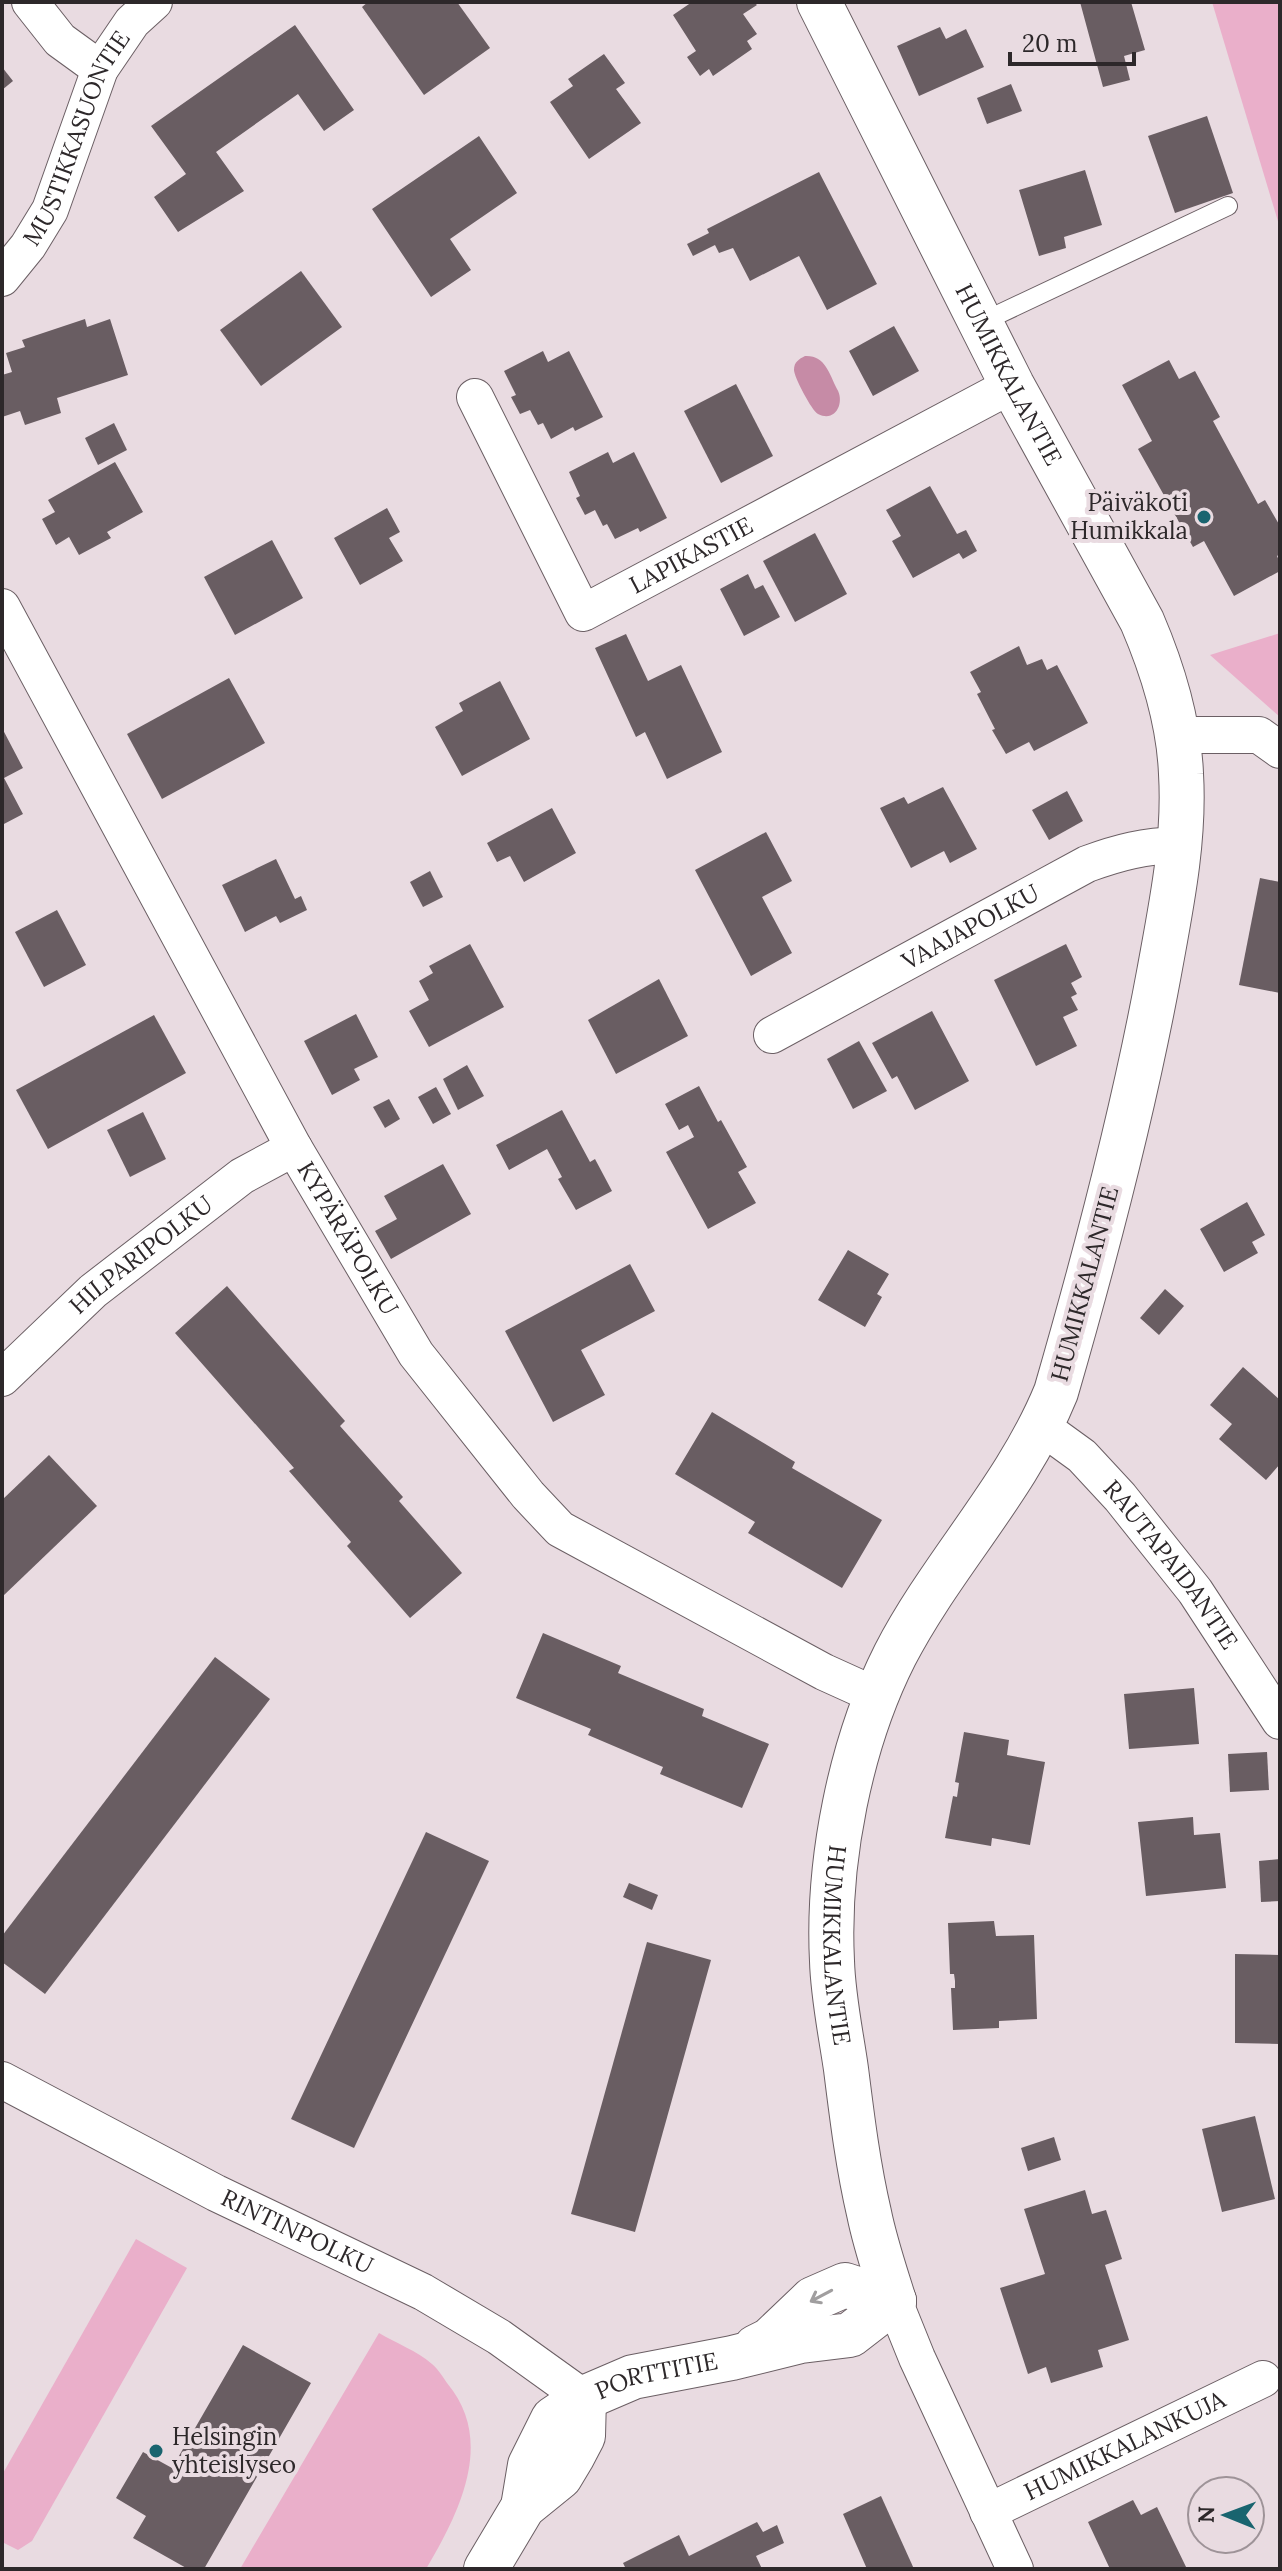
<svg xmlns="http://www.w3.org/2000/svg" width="1282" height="2571" viewBox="0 0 1282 2571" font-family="Lora,serif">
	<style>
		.green { fill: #eaafca }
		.water { fill: #c68ba6 }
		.building { fill: #695d62 }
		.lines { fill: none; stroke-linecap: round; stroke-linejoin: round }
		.service-casing { stroke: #6b5f64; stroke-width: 20 }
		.minor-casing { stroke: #6b5f64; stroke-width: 38 }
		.tertiary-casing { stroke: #6b5f64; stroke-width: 46 }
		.service { stroke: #fff; stroke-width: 18 }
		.minor { stroke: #fff; stroke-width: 36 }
		.tertiary { stroke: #fff; stroke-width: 44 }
		.oneway { stroke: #a09e9f }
		.poi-dot { fill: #19646f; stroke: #e9dbe1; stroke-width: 3 }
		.labels { text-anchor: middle; stroke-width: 8; stroke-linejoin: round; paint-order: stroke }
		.street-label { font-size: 24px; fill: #2d282a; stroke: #e9dbe1 }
		.poi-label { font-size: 24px; fill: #2d282a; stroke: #e9dbe1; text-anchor: end }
	</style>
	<rect width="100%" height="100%" fill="#e9dbe1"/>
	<g class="green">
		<path d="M1212 2H1280V228Z"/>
		<path d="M1280 633V717L1210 655Z"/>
		<path d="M136 2239 187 2268 32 2541 18 2550 2 2542V2475Z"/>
		<path d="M379 2333C396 2343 417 2351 432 2364 438 2369 443 2377 447 2383 496 2441 459 2513 426 2569H240Z"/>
	</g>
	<path class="water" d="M805 356C825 355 829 373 837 389 845 402 836 423 818 414 812 411 794 377 794 370 794 362 799 359 805 356Z"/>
	<g class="building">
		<path d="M368 2H457L490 48 424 95 362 7Z"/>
		<path d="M692 2H754L757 5 743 14 757 34 747 41 752 49 713 76 709 69 700 76 687 57 696 51 673 15Z"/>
		<path d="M1080 2H1131L1145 50 1124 56 1130 80 1103 87Z"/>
		<path d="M295 25 354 110 324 131 298 94 216 152 244 191 178 232 154 197 186 174 151 126Z"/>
		<path d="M940 27 946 39 966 29 984 67 919 96 897 46Z"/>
		<path d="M604 54 625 83 616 89 641 123 589 159 550 102 573 86 568 79Z"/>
		<path d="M2 67 13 81 2 90Z"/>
		<path d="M1011 84 1022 111 987 124 977 98Z"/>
		<path d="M1207 116 1233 193 1175 213 1148 136Z"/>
		<path d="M479 136 517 193 450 239 471 270 431 297 372 209Z"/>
		<path d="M1085 170 1102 225 1064 237 1066 248 1039 256 1019 190Z"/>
		<path d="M819 172 877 284 827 310 799 256 750 281 733 248 719 253 715 245 693 256 687 244 709 233 707 229Z"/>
		<path d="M301 271 342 327 261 386 220 330Z"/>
		<path d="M85 319 87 327 110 319 128 375 57 398 61 413 25 425 20 411 2 417V375L12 372 6 353 25 347 22 340Z"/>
		<path d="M894 326 919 371 873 396 849 351Z"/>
		<path d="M543 351 548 362 569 351 603 417 575 431 573 427 551 439 543 423 538 425 530 410 520 414 511 397 516 395 504 371Z"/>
		<path d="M1169 360 1179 379 1195 371 1220 417 1213 421 1258 504 1265 500 1280 526V554L1277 556 1280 563V571L1234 596 1204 541 1193 547 1138 449 1152 441 1122 385Z"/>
		<path d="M736 384 773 456 721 483 684 411Z"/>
		<path d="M114 423 127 450 98 465 85 438Z"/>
		<path d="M608 452 613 463 634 452 667 518 640 532 638 528 615 539 607 524 603 526 595 510 585 515 576 498 580 496 569 472Z"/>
		<path d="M115 462 143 512 107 532 111 538 79 555 69 537 56 545 42 519 55 512 48 500Z"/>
		<path d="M930 486 957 534 966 530 977 551 963 559 959 553 913 578 892 541 901 536 886 510Z"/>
		<path d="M387 508 400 532 389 538 403 561 360 585 334 538Z"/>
		<path d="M815 533 847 594 795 622 763 561Z"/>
		<path d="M272 540 303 598 235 635 204 577Z"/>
		<path d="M748 574 755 589 763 585 780 617 744 636 720 589Z"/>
		<path d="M626 634 648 681 681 665 722 752 667 779 645 732 636 737 595 648Z"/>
		<path d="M1019 646 1027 665 1042 659 1047 670 1057 665 1088 723 1034 751 1029 742 1006 754 992 730 995 729 977 694 981 692 970 672Z"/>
		<path d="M229 678 265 743 162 799 127 734Z"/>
		<path d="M500 681 530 739 462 776 435 727 463 711 459 703Z"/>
		<path d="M2 728 23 768 4 778 23 814 2 825Z"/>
		<path d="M943 787 977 849 950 863 944 851 911 868 880 808 904 797 908 804Z"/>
		<path d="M1067 791 1083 821 1049 840 1032 810Z"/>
		<path d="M552 808 576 853 524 882 510 856 497 862 487 843Z"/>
		<path d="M766 832 792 881 762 897 792 953 751 976 695 870Z"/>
		<path d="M276 859 295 899 301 896 307 910 280 923 276 916 245 932 222 885Z"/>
		<path d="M430 871 443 897 423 907 410 882Z"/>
		<path d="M1260 878 1280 882V993L1239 985Z"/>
		<path d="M57 910 86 965 44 987 15 932Z"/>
		<path d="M470 944 504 1007 429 1047 409 1011 429 1000 419 981 433 973 429 966Z"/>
		<path d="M1066 944 1082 977 1071 983 1077 994 1071 997 1078 1010 1063 1017 1077 1046 1036 1066 994 980Z"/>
		<path d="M659 979 688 1036 616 1074 588 1020Z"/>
		<path d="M932 1011 969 1081 915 1110 897 1076 892 1079 872 1043Z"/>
		<path d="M356 1014 378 1057 354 1069 360 1080 332 1095 304 1041Z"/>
		<path d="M154 1015 186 1073 48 1149 16 1090Z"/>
		<path d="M859 1041 887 1091 853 1109 827 1059Z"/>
		<path d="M467 1065 484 1096 458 1110 443 1079Z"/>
		<path d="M699 1086 718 1122 721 1120 747 1167 738 1172 756 1203 708 1229 666 1152 694 1137 688 1125 679 1130 665 1104Z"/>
		<path d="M436 1087 451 1114 433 1124 418 1097Z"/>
		<path d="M389 1099 400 1119 385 1128 373 1107Z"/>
		<path d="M562 1110 590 1162 595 1159 612 1191 576 1210 558 1179 562 1177 547 1149 509 1170 496 1145Z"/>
		<path d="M143 1112 166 1159 130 1177 107 1130Z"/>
		<path d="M443 1164 471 1214 391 1259 375 1231 397 1219 384 1196Z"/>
		<path d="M1247 1202 1265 1235 1252 1242 1258 1253 1224 1272 1200 1229Z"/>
		<path d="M848 1250 889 1274 877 1294 882 1297 865 1327 818 1300Z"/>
		<path d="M630 1264 655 1311 581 1350 605 1395 553 1422 505 1331Z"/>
		<path d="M227 1286 345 1421 340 1426 403 1497 399 1501 462 1573 410 1618 347 1546 351 1542 289 1471 294 1468 175 1333Z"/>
		<path d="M1165 1289 1184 1306 1159 1335 1140 1318Z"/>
		<path d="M1243 1367 1280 1400V1464L1266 1480 1219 1439 1232 1424 1210 1405Z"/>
		<path d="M712 1412 795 1462 792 1468 882 1520 842 1588 748 1533 755 1522 675 1474Z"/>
		<path d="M49 1455 97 1506 2 1597V1500Z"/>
		<path d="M543 1633 621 1666 618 1673 704 1709 702 1716 769 1744 742 1808 660 1774 663 1767 588 1735 591 1729 516 1698Z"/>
		<path d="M215 1657 270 1699 45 1994 2 1962V1936Z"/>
		<path d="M1194 1688 1199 1744 1129 1749 1124 1694Z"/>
		<path d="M964 1732 1009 1740 1007 1755 1045 1762 1030 1845 992 1838 991 1846 945 1838 953 1796 957 1797 959 1783 955 1782Z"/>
		<path d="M1267 1752 1269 1790 1230 1792 1228 1754Z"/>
		<path d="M1193 1817 1194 1835 1220 1833 1226 1888 1146 1896 1138 1822Z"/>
		<path d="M426 1832 489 1861 354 2148 291 2119Z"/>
		<path d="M1280 1859V1901L1261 1902 1259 1861Z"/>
		<path d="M629 1883 658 1895 652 1910 623 1897Z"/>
		<path d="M994 1921 996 1936 1034 1935 1037 2019 999 2021V2028L953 2030 951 1988H955V1981L954 1974H950L948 1923Z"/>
		<path d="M647 1942 711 1960 635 2232 571 2214Z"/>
		<path d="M1235 1954 1280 1955V2044L1235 2043Z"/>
		<path d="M1255 2116 1275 2199 1222 2212 1202 2129Z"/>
		<path d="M1054 2137 1061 2160 1028 2171 1021 2148Z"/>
		<path d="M1085 2190 1092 2214 1106 2210 1122 2259 1105 2265 1129 2340 1098 2350 1103 2367 1051 2383 1046 2367 1028 2374 1000 2288 1045 2274 1024 2209Z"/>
		<path d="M243 2345 311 2383 204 2569H188L133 2538 146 2516 116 2498 143 2452 172 2468Z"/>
		<path d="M881 2496 914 2569H867L843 2514Z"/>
		<path d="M1133 2500 1141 2515 1157 2507 1187 2569H1110L1088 2522Z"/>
		<path d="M757 2522 763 2532 777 2525 784 2543 756 2556 762 2569H626L623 2563 679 2535 689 2556Z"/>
	</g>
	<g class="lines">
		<defs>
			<path id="service" d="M980 323 1228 206"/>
			<g id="minor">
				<path d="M30 2 60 40 100 69"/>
				<path id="s1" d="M2 278 28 246 50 210 100 69 132 22 154 2"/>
				<path id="s2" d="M475 397 583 613 1012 385"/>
				<path id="s3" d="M2 607 294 1148 416 1354 528 1495 560 1529 824 1672 877 1696"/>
				<path d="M1178 735H1259L1280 750"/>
				<path id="s4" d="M772 1035 1087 864C1120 852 1144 846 1179 845"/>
				<path id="s5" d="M2 1378 93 1291 242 1176 294 1148"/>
				<path id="s6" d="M1042 1427 1082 1456 1120 1497 1195 1591 1280 1721"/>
				<path id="s7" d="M2 2080 216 2193 423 2292 499 2337 584 2398"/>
				<path d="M894 2301 917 2358 1015 2569"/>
				<path id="s8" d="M988 2512 1263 2379"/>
			</g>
			<g id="tertiary">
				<path id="s9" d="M819 2 1012 385 1142 621C1163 670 1179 721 1181 774 1185 840 1171 907 1159 973 1133 1114 1096 1254 1056 1392 1017 1488 942 1564 895 1655 850 1744 827 1862 832 1961 833 1997 841 2034 846 2069 852 2117 858 2166 869 2213 875 2243 885 2272 894 2301"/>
				<path d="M756 2347 770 2340 813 2299 845 2285 894 2301"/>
				<path id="s10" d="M523 2507 530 2465 553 2419 584 2398 633 2377 732 2358 801 2341 850 2335 894 2301"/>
				<path d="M486 2569 523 2507 560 2477 572 2457 583 2436 584 2398"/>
			</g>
		</defs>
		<use href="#service" class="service-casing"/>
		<use href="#minor" class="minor-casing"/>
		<use href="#tertiary" class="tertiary-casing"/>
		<use href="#service" class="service"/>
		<use href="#minor" class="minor"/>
		<use href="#tertiary" class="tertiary"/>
	</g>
	<defs><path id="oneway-shaft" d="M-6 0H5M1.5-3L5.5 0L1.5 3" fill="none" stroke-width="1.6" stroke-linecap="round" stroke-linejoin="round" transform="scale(2)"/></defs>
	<use class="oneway" href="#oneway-shaft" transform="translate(821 2296) rotate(152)"/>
	<g class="poi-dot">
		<circle cx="1204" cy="517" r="8"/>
		<circle cx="156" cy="2451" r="8"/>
	</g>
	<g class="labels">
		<g class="street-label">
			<text dy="8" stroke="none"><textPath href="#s1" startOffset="160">MUSTIKKASUONTIE</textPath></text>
			<text dy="8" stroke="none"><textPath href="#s9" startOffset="418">HUMIKKALANTIE</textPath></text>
			<text dy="8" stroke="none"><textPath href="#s2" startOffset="364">LAPIKASTIE</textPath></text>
			<text dy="8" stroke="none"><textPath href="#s4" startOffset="226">VAAJAPOLKU</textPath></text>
			<text dy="8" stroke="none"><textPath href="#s3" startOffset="720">KYPÄRÄPOLKU</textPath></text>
			<text dy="8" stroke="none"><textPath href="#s5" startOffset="186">HILPARIPOLKU</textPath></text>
			<text transform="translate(1085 1284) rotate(-75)" y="8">HUMIKKALANTIE</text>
			<text dy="8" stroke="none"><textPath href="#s6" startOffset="190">RAUTAPAIDANTIE</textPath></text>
			<text dy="8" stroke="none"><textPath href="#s9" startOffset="2098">HUMIKKALANTIE</textPath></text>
			<text dy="8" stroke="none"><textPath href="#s7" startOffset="332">RINTINPOLKU</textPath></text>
			<text dy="8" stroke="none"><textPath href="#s10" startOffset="208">PORTTITIE</textPath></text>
			<text dy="8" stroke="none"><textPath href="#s8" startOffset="152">HUMIKKALANKUJA</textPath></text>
		</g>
		<g class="poi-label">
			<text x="1188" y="511">Päiväkoti<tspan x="1188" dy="28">Humikkala</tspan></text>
			<text x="172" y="2445" text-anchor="start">Helsingin<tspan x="172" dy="28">yhteislyseo</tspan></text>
		</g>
	</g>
	<rect width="1282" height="2571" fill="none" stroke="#2d282a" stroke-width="8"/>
	<g transform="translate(1226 2515) rotate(271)"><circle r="38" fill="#e9dbe1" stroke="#9e9398" stroke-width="2"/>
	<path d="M0-6L14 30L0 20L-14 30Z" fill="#19646f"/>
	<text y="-12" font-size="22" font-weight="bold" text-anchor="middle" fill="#2d282a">N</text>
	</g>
	<path d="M1010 52v12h124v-12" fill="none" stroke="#2d282a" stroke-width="4"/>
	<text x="1022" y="52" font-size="24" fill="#2d282a" stroke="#e9dbe1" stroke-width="6" paint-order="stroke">20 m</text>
</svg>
